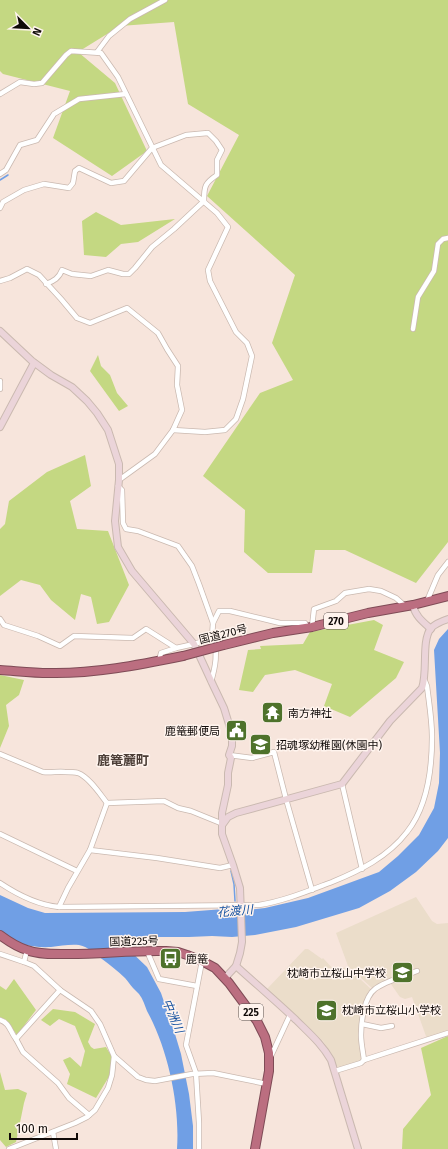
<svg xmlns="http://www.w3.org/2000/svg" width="448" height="1149" viewBox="0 0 448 1149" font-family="'Fira Sans','Noto Sans JP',sans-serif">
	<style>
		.education { fill: #ebddca }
		.green { fill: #c4d882 }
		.water { fill: #709fe5 }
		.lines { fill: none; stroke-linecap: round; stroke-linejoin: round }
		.stream { stroke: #709fe5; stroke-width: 1.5 }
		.street-casing { stroke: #cab9b0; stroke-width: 6 }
		.secondary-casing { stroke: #cab9b0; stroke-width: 8 }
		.highway-casing { stroke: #7f4b56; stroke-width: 10 }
		.street { stroke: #fff; stroke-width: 4.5 }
		.secondary { stroke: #ebd4d9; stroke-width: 6 }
		.highway { stroke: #bb6e80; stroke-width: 8 }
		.highway-bridge-casing { stroke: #7f4b56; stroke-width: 10; stroke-linecap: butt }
		.highway-bridge { stroke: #bb6e80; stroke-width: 8 }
		.labels { text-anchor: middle; stroke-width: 3; stroke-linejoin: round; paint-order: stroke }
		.shield { fill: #fff4ee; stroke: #58504d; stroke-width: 1 }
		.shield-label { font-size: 10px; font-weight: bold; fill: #100a08 }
		.street-label { font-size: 11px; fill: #100a08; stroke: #fff4ee }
		.poi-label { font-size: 11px; fill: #100a08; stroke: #fff4ee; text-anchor: start }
		.water-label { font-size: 12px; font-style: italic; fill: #104e9f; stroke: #fff4ee }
		.quarter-label { font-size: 13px; font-weight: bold; fill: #4b3d36; stroke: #fff4ee }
	</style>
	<rect width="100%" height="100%" fill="#f7e5dc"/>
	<g class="education">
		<path d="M416 897 432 921 437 924 448 923V1032L427 1039 412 997 405 999 400 997 388 980 373 989 348 966 336 933Z"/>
		<path d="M305 949H308L322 959 323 958 334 970 336 971 347 967 372 990 364 1005 361 1059 357 1063 339 1067 336 1066 331 1053 323 1041 267 989Z"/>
	</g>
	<g class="green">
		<path d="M0 0H448V542L416 583 345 550H315L312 573H268L244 552 245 510 203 476 260 393 293 380 272 343 295 275 207 196 239 135 188 104 174 22 120 26 78 52 115 83 147 151 112 176 53 138 70 91 3 74 0 71Z"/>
		<path d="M96 212 121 225 175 219 138 242 121 244 106 257 84 255 82 221Z"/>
		<path d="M98 355 101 366 110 375 117 393 128 406 119 411 90 371Z"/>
		<path d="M85 455 91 486 70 501 77 529 108 531 129 585 109 622 97 624 91 597 81 594 75 620 51 600 40 585 21 580 0 596V529L5 524 9 501 47 472Z"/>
		<path d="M374 620 383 625 374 650 404 662 396 678 350 717 324 706 332 684 295 670 265 675 253 692 239 690 248 650 261 649 260 646 303 644 310 632Z"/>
		<path d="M0 675 24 680 19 695 6 705 9 726 0 748Z"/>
		<path d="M14 979 36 1010 17 1035 6 1020 0 1017V986L6 990Z"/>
		<path d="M53 1009 75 1012 95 1024 88 1042 91 1047 94 1049 106 1047 112 1057 110 1075 96 1098 67 1084 70 1074 63 1060 70 1057 81 1067 85 1051 75 1026 59 1019 50 1026 41 1020Z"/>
		<path d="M448 1036V1149H402L403 1129 431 1095 421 1048Z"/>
		<path d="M0 1072 5 1090 18 1089 27 1093 24 1103 16 1142 6 1147 0 1140Z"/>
	</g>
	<path class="water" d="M448 629V838L438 851 416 872 390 891 359 908 296 927 255 935 232 937 212 936 189 937H131L126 941V947L147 967 161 993 175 1034 181 1054 189 1094 193 1126V1149H177C180 1105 168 1049 147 1011 145 1006 143 999 139 994 137 992 135 990 133 988 130 985 128 981 125 978 118 971 110 965 102 959 94 954 89 947 79 945 70 944 60 946 51 947 32 948 15 944 0 932V895L28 908 45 913 185 912 224 909 247 910 265 908 308 898 379 872 398 856 419 835 434 808 439 783 440 753 434 650 439 639Z"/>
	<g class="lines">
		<g class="stream">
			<path d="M0 180 8 175"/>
			<path d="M231 871 234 884 235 901"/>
		</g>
		<defs>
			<g id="street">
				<path d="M97 52 109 36 130 19 165 0"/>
				<path d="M0 94 20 82 34 84 42 83 66 55 71 51 101 53 118 77 161 165 217 213 228 227 208 270 210 281 236 332 247 343 252 356 243 399 236 419 225 430 205 432 173 430"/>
				<path d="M0 174 6 170 20 145 37 140 54 114 79 99 126 94"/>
				<path d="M0 208 3 202 24 190 44 184 69 188 73 183 75 171 79 168 111 183 124 181 152 148 186 135 208 133 216 141 222 150 217 160V175C205 183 204 186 204 201L174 229 152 247 135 268 129 274H123L108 270 91 276 72 274 62 270C59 278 54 281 46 284"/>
				<path d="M0 281 10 278 27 269 39 275 61 299 77 318 90 323 127 308 158 333 167 349 178 366 177 385 182 410 173 430 155 454 119 480"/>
				<path d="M413 329 418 297 434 271 438 244 443 239 448 238"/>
				<path d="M0 381V389"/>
				<path d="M118 486 122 490 123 523 126 529 138 531 178 546 192 566 199 584 213 623 212 637 210 639 194 644 176 648 161 653 159 661"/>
				<path d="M427 601 438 575 448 562"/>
				<path d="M0 619 4 625 38 636 60 646 74 636 133 638 146 629 176 648"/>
				<path d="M213 623 219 611H230L280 623H305L308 627"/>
				<path d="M312 627 314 609 336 601 345 593 369 589 381 591 396 598 405 606"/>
				<path d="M211 682C215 668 219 651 212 637"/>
				<path d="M0 754 43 772C51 773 58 771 65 772 69 772 74 772 78 773 89 777 100 794 107 803L164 801 178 808 191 811 223 824"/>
				<path d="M229 755 252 758 274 752 286 799 312 890"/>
				<path d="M342 784 362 869"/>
				<path d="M0 834 77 871"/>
				<path d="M90 850 157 858 220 868 233 865"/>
				<path d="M0 883C18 895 38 905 59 907L68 888 90 850 107 803"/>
				<path d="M59 907 259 905C284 901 308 891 332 882 359 871 388 857 407 832 427 807 432 769 432 737 432 720 429 703 427 686L425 681"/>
				<path d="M147 951 159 979 197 986"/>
				<path d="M0 954 24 962"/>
				<path d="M0 1020C10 1023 10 1032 16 1039L60 990"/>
				<path d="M362 1024 381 1028 392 1026"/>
				<path d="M16 1039 23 1052 58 1083 69 1098 89 1115"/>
				<path d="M114 1056 138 1077 146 1080 155 1081 192 1074 213 1073 267 1084"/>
				<path d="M271 1056 290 1015"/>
				<path d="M364 1060C363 1052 361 1043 361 1035 361 1022 364 997 375 989 385 981 405 976 417 971"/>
				<path d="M335 1071 361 1063 364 1060 448 1033"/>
				<path d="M53 1132 56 1149"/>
				<path d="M9 1149 75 1123 87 1117 95 1110 108 1088 112 1075 114 1056 100 1024 91 1011 60 990 34 966 24 962 27 950"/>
				<path d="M199 1149V1123L196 1073 186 1045 202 961"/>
			</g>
			<g id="secondary">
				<path d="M0 331 32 361 51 375 72 387 87 401 97 413 108 430 119 464V480L115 521 118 547 132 571 194 644 213 685 224 708 228 721 232 735V746L229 755 231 758 228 773V785L222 813V834L233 865 240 888 242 942 240 953 236 966 225 978"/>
				<path d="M0 427 34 363"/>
				<path d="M413 605C415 616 423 622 431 629"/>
				<path d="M223 824 228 817 236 813 342 784 390 721 422 688C428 671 421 641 431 628 436 623 442 621 448 619"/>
				<path d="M236 966C256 984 277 1002 296 1020 309 1033 322 1044 331 1060L358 1149"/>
			</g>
			<g id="highway">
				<path d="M224 645 273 633 312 627 368 613 413 605 448 596"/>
				<path d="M0 670C16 671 33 673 49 673 93 674 139 665 183 656"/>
				<path d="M0 935C8 941 17 947 27 950 40 955 56 954 70 954 102 954 134 950 166 951L178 952 187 955 202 961 215 968 229 983 257 1021 265 1037 269 1053V1071L255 1149"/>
			</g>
		</defs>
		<use href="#street" class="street-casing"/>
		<use href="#secondary" class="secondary-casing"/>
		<use href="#highway" class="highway-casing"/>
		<use href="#street" class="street"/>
		<use href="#secondary" class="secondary"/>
		<use href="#highway" class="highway"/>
		<defs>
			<path id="highway-bridge" d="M183 656 224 645"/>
		</defs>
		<use href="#highway-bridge" class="highway-bridge-casing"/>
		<use href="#highway-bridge" class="highway-bridge"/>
	</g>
	<defs>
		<symbol id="temple-square" viewBox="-11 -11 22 22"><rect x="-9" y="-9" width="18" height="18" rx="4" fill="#4e722b" stroke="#fff4ee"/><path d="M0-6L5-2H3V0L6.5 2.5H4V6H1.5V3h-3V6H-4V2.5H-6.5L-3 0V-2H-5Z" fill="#fff"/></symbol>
		<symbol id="civic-square" viewBox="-11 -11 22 22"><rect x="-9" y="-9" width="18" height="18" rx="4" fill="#4e722b" stroke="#fff4ee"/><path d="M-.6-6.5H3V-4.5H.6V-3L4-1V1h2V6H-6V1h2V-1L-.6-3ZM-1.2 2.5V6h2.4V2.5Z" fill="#fff"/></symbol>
		<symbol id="school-square" viewBox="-11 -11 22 22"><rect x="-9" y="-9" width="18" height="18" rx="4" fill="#4e722b" stroke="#fff4ee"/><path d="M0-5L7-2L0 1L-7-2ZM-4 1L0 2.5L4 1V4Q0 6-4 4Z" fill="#fff"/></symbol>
		<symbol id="bus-square" viewBox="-11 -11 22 22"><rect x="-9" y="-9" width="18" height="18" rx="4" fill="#4e722b" stroke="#fff4ee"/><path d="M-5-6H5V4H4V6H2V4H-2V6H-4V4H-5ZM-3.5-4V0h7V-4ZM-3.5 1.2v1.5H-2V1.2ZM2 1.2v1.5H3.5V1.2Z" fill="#fff"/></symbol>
	</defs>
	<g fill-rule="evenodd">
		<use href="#temple-square" x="260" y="700" width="25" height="25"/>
		<use href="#civic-square" x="224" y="718" width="25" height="25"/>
		<use href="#school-square" x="248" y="732" width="25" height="25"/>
		<use href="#bus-square" x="158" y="946" width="25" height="25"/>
		<use href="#school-square" x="390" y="960" width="25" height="25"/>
		<use href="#school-square" x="314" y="998" width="25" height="25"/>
	</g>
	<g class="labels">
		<g class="shield">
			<rect x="324" y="613" width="24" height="16" rx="3"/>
			<rect x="239" y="1004" width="24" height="16" rx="3"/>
		</g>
		<g class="shield-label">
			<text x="336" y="625">270</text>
			<text x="251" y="1016">225</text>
		</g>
		<g class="street-label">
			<text transform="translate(223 634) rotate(-14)" y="4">国道270号</text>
			<text transform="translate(134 941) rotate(-2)" y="4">国道225号</text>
		</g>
		<g class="poi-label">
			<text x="288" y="717">南方神社</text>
			<text x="220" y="735" text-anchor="end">鹿篭郵便局</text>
			<text x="276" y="749">招魂塚幼稚園(休園中)</text>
			<text x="186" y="963">鹿篭</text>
			<text x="386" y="977" text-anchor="end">枕崎市立桜山中学校</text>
			<text x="342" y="1014">枕崎市立桜山小学校</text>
		</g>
		<g class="water-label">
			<text transform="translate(235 911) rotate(-5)" y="4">花渡川</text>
			<text transform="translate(173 1016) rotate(67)" y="4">中洲川</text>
		</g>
		<g class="quarter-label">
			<text x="123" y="765">鹿篭麓町</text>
		</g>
	</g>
	<g transform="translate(28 28) rotate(114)" stroke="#fff4ee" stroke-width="3" paint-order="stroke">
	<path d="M0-3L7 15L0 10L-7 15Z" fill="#100a08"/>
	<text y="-6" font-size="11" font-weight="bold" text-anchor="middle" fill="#100a08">N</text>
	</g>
	<path d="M10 1133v6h67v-6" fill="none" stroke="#100a08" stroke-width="2"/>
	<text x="16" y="1133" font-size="12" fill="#100a08" stroke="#fff4ee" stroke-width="3" paint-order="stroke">100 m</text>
</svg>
